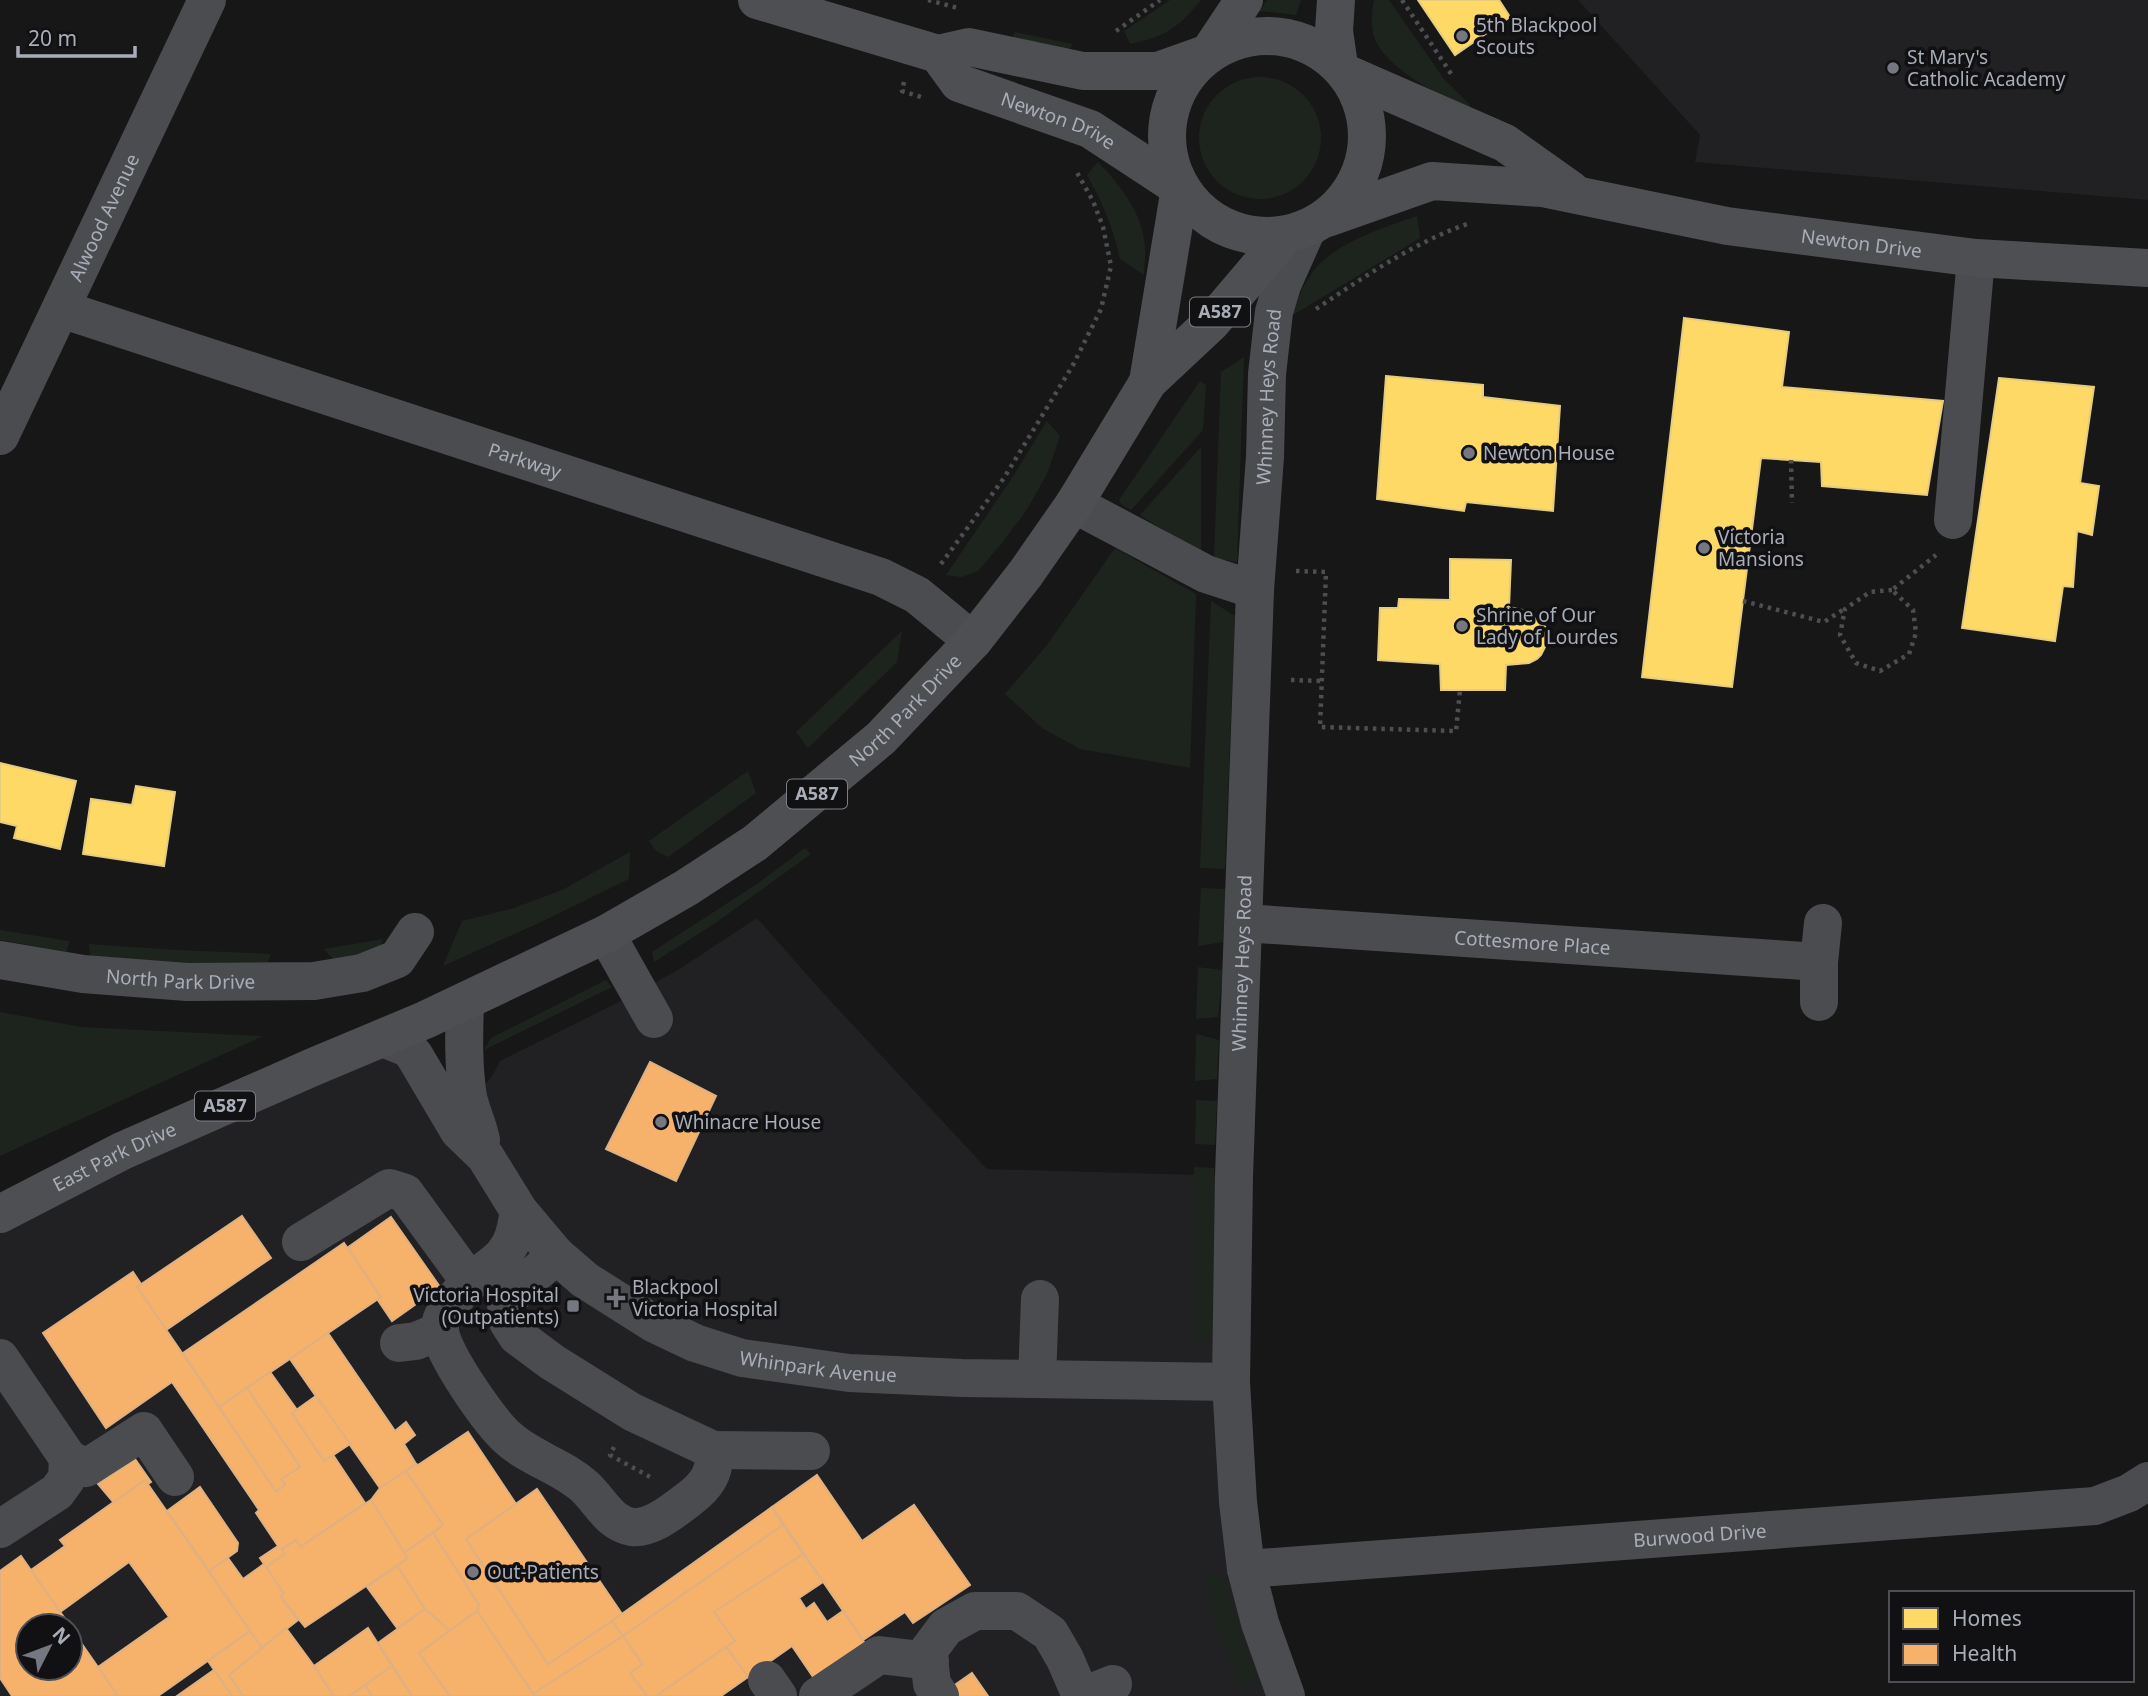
<svg xmlns="http://www.w3.org/2000/svg" width="2148" height="1696" viewBox="0 0 2148 1696" font-family="'Noto Sans',sans-serif">
	<style>
		.built { fill: #212123; fill-rule: evenodd }
		.green { fill: #1d241e }
		.homes { fill: #ffd966; stroke: #e5cc7f; stroke-width: 2 }
		.health { fill: #f6b26b; stroke: #dfb082; stroke-width: 2 }
		.lines { fill: none; stroke-linecap: round; stroke-linejoin: round }
		.path { stroke: #4d4e52; stroke-width: 4.5; stroke-dasharray: 3.5 5; stroke-linecap: butt }
		.minor { stroke: #4b4c50; stroke-width: 38 }
		.major { stroke: #4d4f52; stroke-width: 38 }
		.poi-dot { fill: #757880; stroke: #111113; stroke-width: 2.5 }
		.labels { text-anchor: middle; stroke-width: 7; stroke-linejoin: round; paint-order: stroke }
		.shield { fill: #111113; stroke: #7b7e86; stroke-width: 2 }
		.shield-label { font-size: 18px; font-weight: bold; fill: #a8adb8 }
		.poi-label { font-size: 19px; fill: #a8adb8; stroke: #111113; text-anchor: start }
		.street-label { font-size: 19px; fill: #a8adb8; stroke: #111113 }
	</style>
	<rect width="100%" height="100%" fill="#171717"/>
	<g class="built">
		<path d="M1578 0H2148V200L1695 162 1700 135Z"/>
		<path d="M757 918 825 995 987 1169 1234 1176 1231 1382 1286 1696H0V1214L383 1038 469 1100 491 1078 500 1061 625 999 681 968ZM28 1626H70V1668H28Z"/>
	</g>
	<g class="green">
		<path d="M1170 0H1201C1176 29 1167 36 1130 44L1124 31Z"/>
		<path d="M1267 0H1301L1296 15 1260 11Z"/>
		<path d="M1374 0H1389L1444 79 1470 105 1468 112C1441 95 1381 67 1373 33 1371 22 1372 11 1374 0Z"/>
		<path d="M1015 32 1073 44 1068 52 1011 43Z"/>
		<circle cx="1260" cy="138" r="61"/>
		<path d="M1098 162C1120 185 1143 213 1145 247 1146 256 1144 266 1144 275L1120 259C1113 228 1103 203 1087 175Z"/>
		<path d="M1417 216 1420 238 1293 315C1297 300 1302 287 1311 274 1335 242 1380 229 1417 216Z"/>
		<path d="M1244 357 1237 562 1214 558 1221 372Z"/>
		<path d="M1200 381 1206 385 1203 430 1131 510 1121 504 1119 500Z"/>
		<path d="M1047 421 1060 436 1047 474 1026 511 1001 544 978 571 961 577 946 575 1010 481Z"/>
		<path d="M1201 447V554L1140 515Z"/>
		<path d="M1115 548 1196 594 1190 768 1080 749 1042 728 1005 694 1047 645Z"/>
		<path d="M1211 601 1235 616 1225 869 1200 868Z"/>
		<path d="M902 631 897 662 808 748 796 732Z"/>
		<path d="M748 771 756 793 668 857 656 851 649 841Z"/>
		<path d="M805 848 811 854 714 924 654 962 652 952 757 884Z"/>
		<path d="M630 852 629 879 539 923 443 966 462 921 514 908 562 890Z"/>
		<path d="M1201 888 1226 889 1223 942 1198 946Z"/>
		<path d="M0 930 69 941 67 952 0 940Z"/>
		<path d="M383 939 378 954 335 961 324 949Z"/>
		<path d="M89 944 177 950 271 954 267 964 179 963 90 956Z"/>
		<path d="M1198 967 1223 970 1218 1017 1196 1019Z"/>
		<path d="M606 980 612 987 484 1050 491 1038Z"/>
		<path d="M0 1012 81 1027 263 1036 0 1156Z"/>
		<path d="M1196 1034 1219 1040 1217 1079 1195 1081Z"/>
		<path d="M1196 1100 1217 1101 1215 1145 1195 1144Z"/>
		<path d="M1194 1167 1214 1168V1328L1209 1341H1194Z"/>
		<path d="M1203 1570 1225 1581 1240 1633 1258 1681 1240 1687 1212 1610Z"/>
	</g>
	<g class="homes">
		<path d="M1418 0H1499L1510 17 1455 55Z"/>
		<path d="M1684 318 1789 332 1782 387 1943 401 1927 495 1822 486 1821 462 1761 458 1732 687 1642 677Z"/>
		<path d="M1386 376 1483 385V397L1560 406 1553 511 1466 502 1464 511 1377 499Z"/>
		<path d="M1999 378 2094 387 2080 483 2099 486 2092 535 2077 531 2073 587 2063 586 2055 641 1962 628Z"/>
		<path d="M1450 559 1511 560 1509 607 1532 612 1547 629 1548 641 1541 655 1537 659 1529 663 1506 665 1505 690H1441L1440 664 1378 660 1380 608H1398L1399 599 1450 600Z"/>
		<path d="M0 763 76 781 60 849 14 838 17 826 0 822Z"/>
		<path d="M136 786 175 792 164 866 83 854 91 799 132 805Z"/>
	</g>
	<g class="health">
		<path d="M650 1062 716 1096 676 1181 606 1149Z"/>
		<path d="M242 1216 271 1258 166 1330 137 1287Z"/>
		<path d="M391 1217 440 1287 392 1321 377 1299 381 1297 347 1248Z"/>
		<path d="M344 1243 381 1297 219 1407 183 1353Z"/>
		<path d="M133 1272 141 1284 137 1287 276 1491 285 1485 281 1479 300 1467 247 1388 270 1372 297 1410 292 1413 324 1461 333 1455 365 1503 300 1547 296 1540 282 1549 285 1554 266 1567 260 1558 278 1546 256 1513 259 1510 172 1382 106 1428 43 1333Z"/>
		<path d="M328 1333 395 1431 406 1422 415 1435 404 1444 416 1464 380 1488 290 1359Z"/>
		<path d="M247 1388 300 1467 281 1479 285 1485 276 1491 219 1407Z"/>
		<path d="M316 1396 350 1444 324 1461 292 1413Z"/>
		<path d="M468 1432 516 1504 466 1539 548 1664 612 1621 623 1636 533 1694 477 1611 479 1605 433 1533 443 1525 406 1471 416 1464 418 1465Z"/>
		<path d="M135 1459 151 1482 148 1484 145 1480 114 1503 98 1484Z"/>
		<path d="M406 1471 443 1525 404 1553 371 1500 380 1488Z"/>
		<path d="M817 1475 862 1541 914 1505 970 1585 913 1623 905 1612 863 1640 772 1507Z"/>
		<path d="M145 1480 250 1631 158 1696H118L98 1667 169 1617 129 1562 60 1612 31 1570 65 1546 60 1540Z"/>
		<path d="M200 1487 238 1543 237 1551 209 1571 167 1511Z"/>
		<path d="M537 1489 622 1614 548 1664 466 1539Z"/>
		<path d="M371 1500 408 1558 305 1627 280 1596 284 1594 266 1567 285 1554 282 1549 296 1540 300 1547Z"/>
		<path d="M772 1507 783 1525 623 1636 612 1621Z"/>
		<path d="M783 1525 803 1554 714 1612 735 1641 656 1696H647L630 1673 642 1664 623 1636Z"/>
		<path d="M433 1533 479 1605 477 1611 450 1631 425 1609 397 1566 408 1558 404 1553Z"/>
		<path d="M803 1554 823 1582 799 1598 806 1609 814 1603 827 1622 843 1611 872 1654 822 1690 792 1646 748 1677 726 1647 735 1641 714 1612Z"/>
		<path d="M21 1556 70 1626H28V1668H70V1627L118 1696H12L0 1678V1571Z"/>
		<path d="M228 1558 243 1579 264 1564 284 1594 280 1596 298 1620 262 1648 209 1571Z"/>
		<path d="M397 1566 425 1609 397 1628 367 1587Z"/>
		<path d="M425 1609 450 1631 419 1653 450 1696H412L378 1643Z"/>
		<path d="M477 1611 533 1694 534 1696H450L419 1653Z"/>
		<path d="M286 1628 314 1666 334 1696H243L229 1675Z"/>
		<path d="M368 1628 392 1666 349 1696H334L314 1666Z"/>
		<path d="M250 1631 262 1648 229 1675 243 1696H232L208 1661Z"/>
		<path d="M623 1636 642 1664 630 1673 647 1696H534L533 1694Z"/>
		<path d="M726 1647 748 1677 721 1696H656Z"/>
		<path d="M392 1666 412 1696H372L365 1685Z"/>
		<path d="M214 1670 232 1696H177Z"/>
		<path d="M972 1673 988 1696H939Z"/>
		<path d="M365 1685 372 1696H349Z"/>
	</g>
	<g class="lines">
		<g class="path">
			<path d="M928 0 958 8"/>
			<path d="M1402 0 1452 75"/>
			<path d="M1116 31 1160 0"/>
			<path d="M904 82 902 91 921 97"/>
			<path d="M1316 309C1364 277 1413 243 1467 224"/>
			<path d="M1791 460 1792 503"/>
			<path d="M941 564 1004 478 1073 365 1101 309 1111 266 1103 227 1093 201 1075 169"/>
			<path d="M1296 571 1326 572 1320 727 1456 731 1460 690"/>
			<path d="M1892 590 1870 592 1845 609 1840 635 1856 663 1880 671 1909 654 1916 633 1913 610 1892 590 1936 555"/>
			<path d="M1743 601 1824 622 1844 609"/>
			<path d="M1291 680 1322 681"/>
			<path d="M614 1447 610 1455 652 1478"/>
		</g>
		<g class="minor">
			<path id="s1" d="M61 309 881 577 917 595 973 641"/>
			<path id="s2" d="M0 436 207 0"/>
			<path d="M1074 504 1206 574 1255 590"/>
			<path d="M1953 520 1976 258"/>
			<path id="s3" d="M1244 923 1819 962"/>
			<path d="M606 934 654 1019"/>
			<path id="s4" d="M0 960 83 974 187 982 314 981 362 973 397 959 415 932"/>
			<path d="M465 1001C464 1033 463 1065 468 1097 471 1111 478 1125 481 1140"/>
			<path d="M1819 1002V962L1823 923"/>
			<path id="s5" d="M383 1038 408 1048 414 1055 459 1131 485 1156 519 1211 556 1255 585 1280 653 1323 695 1343 742 1358 849 1373 962 1378 1231 1382"/>
			<path d="M519 1211C516 1226 515 1239 506 1251 499 1262 484 1270 474 1279 463 1288 454 1299 446 1311 442 1317 439 1323 440 1331 443 1355 490 1422 508 1438 531 1459 562 1466 585 1487 601 1502 609 1523 632 1527 652 1529 674 1510 689 1499 706 1486 717 1472 713 1450L632 1412 552 1362 517 1336 508 1322 506 1304 514 1293 556 1255"/>
			<path d="M301 1242 389 1188 405 1193 470 1282"/>
			<path d="M399 1343 416 1341 440 1331"/>
			<path d="M0 1358 68 1458 86 1468 144 1431 175 1477"/>
			<path d="M1037 1379 1040 1299"/>
			<path d="M713 1450 811 1451"/>
			<path d="M0 1529 57 1492 67 1478 68 1458"/>
			<path id="s6" d="M1246 1569 2095 1506 2129 1493 2148 1481"/>
			<path d="M767 1680 778 1696"/>
			<path d="M818 1696 879 1655 930 1661"/>
			<path d="M940 1696 932 1684 928 1651 946 1627 975 1611H1017L1050 1633 1065 1659 1081 1696"/>
			<path d="M1083 1696 1113 1684"/>
			<path id="s7" d="M1286 1696 1260 1623 1246 1569 1238 1502 1231 1382 1234 1176 1255 590 1265 457 1267 374 1274 312 1282 285 1307 229"/>
		</g>
		<g class="major">
			<path d="M757 0 938 54 969 47 1083 71H1158L1206 54"/>
			<path d="M1336 0 1334 31 1339 66"/>
			<circle cx="1267" cy="136" r="100"/>
			<path id="s8" d="M938 54 959 83 1090 129 1180 188"/>
			<path d="M1208 54 1244 0"/>
			<path d="M1345 73 1505 143 1571 190"/>
			<path id="s9" d="M1327 218 1432 181 1542 188 1727 226 1976 258 2148 268"/>
			<path d="M1148 382 1180 188"/>
			<path id="s10" d="M0 1214 122 1151 313 1067 425 1020 606 934 686 888 755 843 881 738 973 641 1026 573 1074 504 1148 382 1211 323 1285 236"/>
		</g>
	</g>
	<g class="poi-dot">
		<circle cx="1462" cy="36" r="7"/>
		<circle cx="1893" cy="68" r="7"/>
		<circle cx="1469" cy="453" r="7"/>
		<circle cx="1704" cy="548" r="7"/>
		<circle cx="1462" cy="626" r="7"/>
		<circle cx="661" cy="1122" r="7"/>
		<path d="M612.5 1287.5h7v7h7v7h-7v7h-7v-7h-7v-7h7z"/>
		<rect x="566" y="1299" width="14" height="14" rx="3.5"/>
		<circle cx="473" cy="1572" r="7"/>
	</g>
	<g class="labels">
		<g class="shield">
			<rect x="1190" y="297.5" width="60" height="29" rx="5"/>
			<rect x="787" y="779.5" width="60" height="29" rx="5"/>
			<rect x="195" y="1091.5" width="60" height="29" rx="5"/>
		</g>
		<g class="shield-label">
			<text x="1220" y="318">A587</text>
			<text x="817" y="800">A587</text>
			<text x="225" y="1112">A587</text>
		</g>
		<g class="poi-label">
			<text x="1476" y="32">5th Blackpool<tspan x="1476" dy="22">Scouts</tspan></text>
			<text x="1907" y="64">St Mary's<tspan x="1907" dy="22">Catholic Academy</tspan></text>
			<text x="1483" y="460">Newton House</text>
			<text x="1718" y="544">Victoria<tspan x="1718" dy="22">Mansions</tspan></text>
			<text x="1476" y="622">Shrine of Our<tspan x="1476" dy="22">Lady of Lourdes</tspan></text>
			<text x="675" y="1129">Whinacre House</text>
			<text x="632" y="1294">Blackpool<tspan x="632" dy="22">Victoria Hospital</tspan></text>
			<text x="559" y="1302" text-anchor="end">Victoria Hospital<tspan x="559" dy="22">(Outpatients)</tspan></text>
			<text x="487" y="1579">Out-Patients</text>
		</g>
		<g class="street-label">
			<text dy="7" stroke="none"><textPath href="#s8" startOffset="142">Newton Drive</textPath></text>
			<text dy="7" stroke="none"><textPath href="#s2" startOffset="242">Alwood Avenue</textPath></text>
			<text dy="7" stroke="none"><textPath href="#s9" startOffset="546">Newton Drive</textPath></text>
			<text dy="7" stroke="none"><textPath href="#s7" startOffset="1307">Whinney Heys Road</textPath></text>
			<text dy="7" stroke="none"><textPath href="#s1" startOffset="488">Parkway</textPath></text>
			<text dy="7" stroke="none"><textPath href="#s10" startOffset="1043">North Park Drive</textPath></text>
			<text dy="7" stroke="none"><textPath href="#s3" startOffset="289">Cottesmore Place</textPath></text>
			<text dy="7" stroke="none"><textPath href="#s7" startOffset="740">Whinney Heys Road</textPath></text>
			<text dy="7" stroke="none"><textPath href="#s4" startOffset="182">North Park Drive</textPath></text>
			<text dy="7" stroke="none"><textPath href="#s10" startOffset="128">East Park Drive</textPath></text>
			<text dy="7" stroke="none"><textPath href="#s5" startOffset="574">Whinpark Avenue</textPath></text>
			<text dy="7" stroke="none"><textPath href="#s6" startOffset="455">Burwood Drive</textPath></text>
		</g>
	</g>
	<rect x="1889" y="1591" width="245" height="91" fill="#111113" stroke="#4d4f55" stroke-width="2"/>
	<rect x="1903" y="1608" width="35" height="21" fill="#ffd966" stroke="#4d4f55" stroke-width="2"/>
	<text x="1952" y="1626" font-size="21" fill="#a8adb8">Homes</text>
	<rect x="1903" y="1644" width="35" height="21" fill="#f6b26b" stroke="#4d4f55" stroke-width="2"/>
	<text x="1952" y="1661" font-size="21" fill="#a8adb8">Health</text>
	<g transform="translate(49 1647) rotate(48)"><circle r="33" fill="#111113" stroke="#4d4f55" stroke-width="2"/>
	<path d="M0-5L12 26L0 18L-12 26Z" fill="#757880"/>
	<text y="-10" font-size="19" font-weight="bold" text-anchor="middle" fill="#a8adb8">N</text>
	</g>
	<path d="M18 46v10h117v-10" fill="none" stroke="#a8adb8" stroke-width="3.5"/>
	<text x="28" y="46" font-size="21" fill="#a8adb8" stroke="#111113" stroke-width="5" paint-order="stroke">20 m</text>
</svg>
